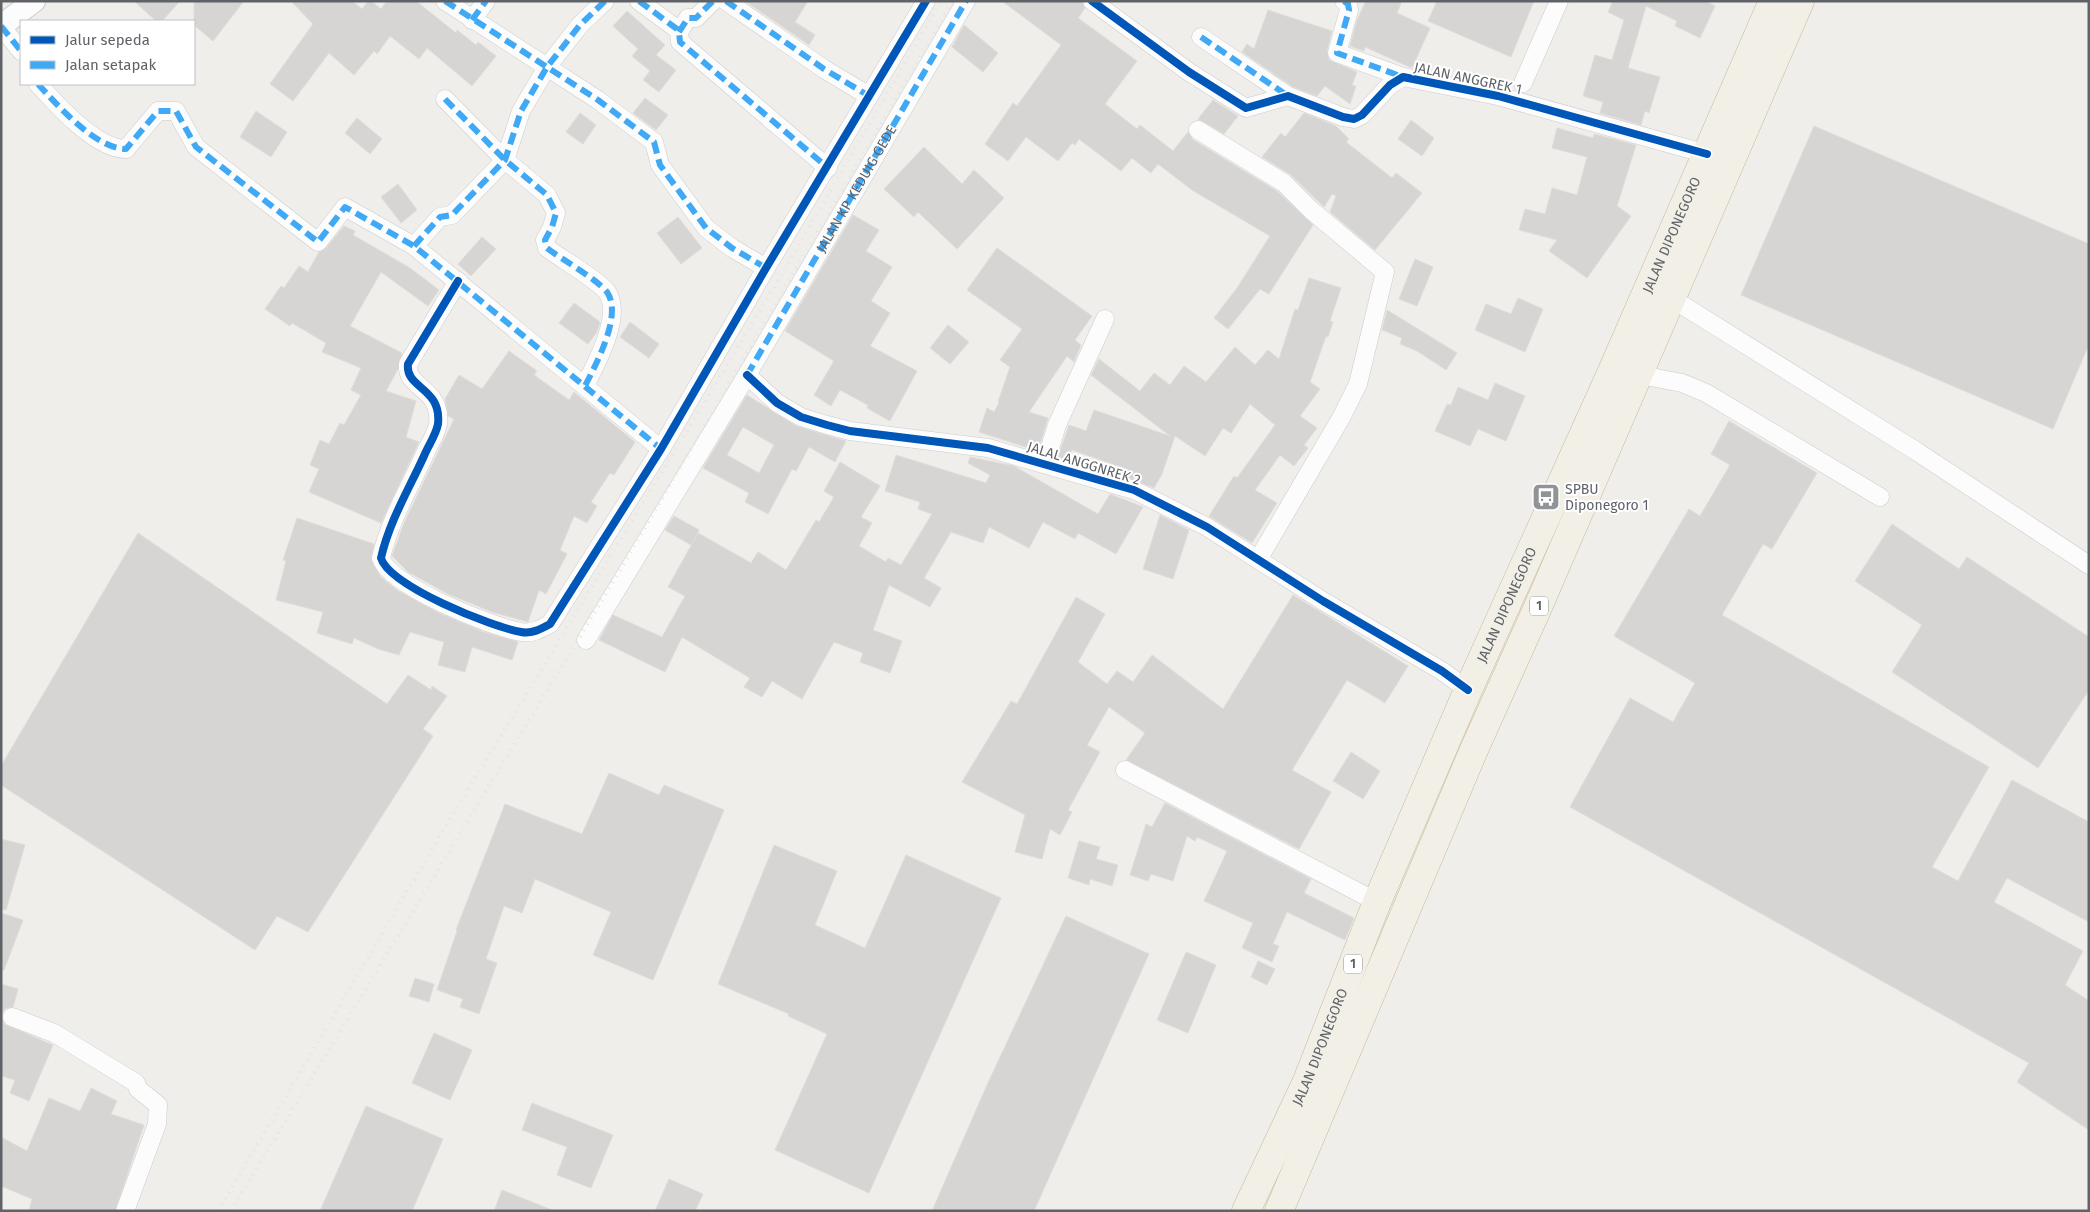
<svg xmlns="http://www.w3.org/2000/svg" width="2090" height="1212" viewBox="0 0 2090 1212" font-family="'Fira Sans',sans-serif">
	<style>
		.building { fill: #d6d5d3; stroke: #deddd9; fill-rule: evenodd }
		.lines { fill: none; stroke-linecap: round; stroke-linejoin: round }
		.minor-casing { stroke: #cbcccc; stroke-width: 19 }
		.tertiary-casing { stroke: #cbcccc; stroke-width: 24 }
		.trunk-casing { stroke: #c8b996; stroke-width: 29 }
		.minor { stroke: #fdfcfc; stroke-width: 18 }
		.tertiary { stroke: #fdfcfc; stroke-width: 22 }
		.trunk { stroke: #f2f0e6; stroke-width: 28 }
		.rail { stroke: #e4e4e4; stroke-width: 4; stroke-dasharray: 1 6; stroke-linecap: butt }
		.quiet { stroke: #3fa9f5; stroke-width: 6; stroke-dasharray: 12 6; stroke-linecap: butt }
		.cycleway-casing { stroke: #fff; stroke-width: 11 }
		.cycleway { stroke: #0057b8; stroke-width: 8 }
		.labels { text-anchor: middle; stroke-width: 4; stroke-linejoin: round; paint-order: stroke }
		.shield { fill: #fff; stroke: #8f9295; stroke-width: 1 }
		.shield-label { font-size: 12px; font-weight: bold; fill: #5f6368 }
		.street-label { font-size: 14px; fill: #5f6368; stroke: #fff }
		.poi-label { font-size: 14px; fill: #5f6368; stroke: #fff; text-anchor: start }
	</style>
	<rect width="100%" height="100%" fill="#efeeea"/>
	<g class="building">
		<path d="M134 1H180L162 21H156Z"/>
		<path d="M194 1H244L213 41 194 25Z"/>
		<path d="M291 1H352L362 9 368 1H371L381 9 387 1H416L456 33 457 30 476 45 478 42 496 56 472 86 427 48 419 59 390 36 377 54 374 51 354 75 329 53 293 101 270 84 313 24Z"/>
		<path d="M745 1H808L795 22 815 35 809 45Z"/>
		<path d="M1002 1H1082L1085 8 1078 18 1137 61 1105 104 1137 129 1140 125 1173 151 1188 132 1192 139 1277 191 1313 225 1269 294 1260 289 1228 329 1214 318 1237 288 1270 236 1192 190 1158 164 1151 173 1132 158 1121 171 1079 139 1075 145 1072 143 1058 161 1026 137 1008 161 985 144 1013 103 1017 106 1061 45Z"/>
		<path d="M1366 1H1402L1397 13 1430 28 1412 68 1365 47 1364 51 1350 46 1357 20Z"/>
		<path d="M1437 1H1534L1511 57 1428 21Z"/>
		<path d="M1613 1H1705L1715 6 1700 38 1675 26 1677 21 1646 6 1628 68 1660 77 1649 113 1645 111 1641 125 1600 113 1603 102 1583 96 1595 55 1612 60 1624 20 1608 12Z"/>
		<path d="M1268 10 1332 31 1327 51 1329 60 1357 72 1352 85 1356 86 1350 104 1325 86 1317 96 1293 87 1242 52 1247 44 1254 49Z"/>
		<path d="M627 11 665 45 656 55 676 70 659 92 643 80 650 71 632 56 638 49 613 26Z"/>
		<path d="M964 25 998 53 983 72 952 47Z"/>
		<path d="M645 98 668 115 656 130 633 113Z"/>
		<path d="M1213 100 1238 116 1224 134 1198 119Z"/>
		<path d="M256 111 287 132 271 157 240 137Z"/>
		<path d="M580 113 596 125 583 144 566 132Z"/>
		<path d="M1304 113 1336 126 1349 139 1346 142 1392 178 1396 173 1422 193 1375 250 1330 212 1336 196 1332 194 1324 207 1291 175 1262 157 1281 133 1285 137Z"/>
		<path d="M357 118 382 139 370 154 345 133Z"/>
		<path d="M1411 120 1434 138 1422 156 1398 139Z"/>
		<path d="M1814 126 2089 244V344L2053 429 1741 295Z"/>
		<path d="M1557 128 1593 138 1594 134 1636 145 1617 206 1631 216 1587 278 1549 251 1557 240 1519 230 1525 209 1545 214 1552 188 1577 195 1587 157 1552 148Z"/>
		<path d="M924 147 962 184 974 170 1004 198 957 249 918 212 914 217 884 189Z"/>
		<path d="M398 184 417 210 401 223 381 197Z"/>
		<path d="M853 215 879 230 866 251 892 267 871 301 890 313 870 346 917 371 890 421 867 408 868 405 840 390 831 406 814 395 834 361 785 331Z"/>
		<path d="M678 217 702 248 681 264 657 233Z"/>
		<path d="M344 226 355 231 353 235 410 268 439 290 428 306 381 272 350 326 402 353 398 369 386 391 416 401 406 437 419 442 381 523 309 492 319 469 310 465 320 440 329 444 340 423 344 425 361 395 351 390 361 368 322 352 326 343 292 323 290 326 265 309 281 286 284 288 299 266 308 272 319 252 326 248Z"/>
		<path d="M482 237 496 249 471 276 458 264Z"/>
		<path d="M997 248 1092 316 1075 340 1081 345 1074 362 1067 356 1029 412 1048 418 1038 451 979 432 987 408 994 412 999 403 998 402 1010 367 1000 360 1022 329 967 290Z"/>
		<path d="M1415 259 1433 267 1417 306 1399 299Z"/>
		<path d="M1309 278 1341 288 1330 321 1333 322 1328 337 1326 336 1310 382 1320 389 1300 416 1317 428 1304 445 1308 448 1294 466 1280 455 1255 490 1277 503 1252 543 1209 516 1234 476 1237 478 1275 425 1250 404 1231 433 1223 428 1205 456 1175 436 1162 474 1154 488 1120 475 1124 468 1072 450 1068 460 1058 457 1069 425 1086 431 1094 410 1170 436 1091 375 1099 359 1140 391 1154 373 1170 385 1184 366 1206 382 1235 347 1255 365 1268 350 1279 359 1295 309 1298 310Z"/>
		<path d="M1518 298 1543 309 1525 352 1475 330 1486 304 1511 314Z"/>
		<path d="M574 303 600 322 597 332 588 344 559 323Z"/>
		<path d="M1387 310 1457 353 1446 370 1417 351 1400 344 1402 338 1382 330Z"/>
		<path d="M630 322 659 344 649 358 620 337Z"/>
		<path d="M948 325 969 342 950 364 930 348Z"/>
		<path d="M509 351 537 371 534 375 569 400 574 392 635 442 614 475 610 473 591 502 597 506 587 523 574 516 560 550 567 554 546 594 539 590 528 622 492 612 448 594 408 572 392 556 404 523 454 419 448 416 445 399 459 375 482 389Z"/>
		<path d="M1495 383 1525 396 1506 441 1478 429 1470 446 1435 431 1447 404 1451 405 1458 387 1488 400Z"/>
		<path d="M747 395 796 426 846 441 835 462 809 447 796 471 792 469 768 514 745 502 749 493 703 468ZM743 427 774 445 759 473 727 455Z"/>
		<path d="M1729 421 1817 473 1772 549 1763 544 1722 615 1989 767 1932 867 1958 881 2012 780 2089 822V922L2007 878 1994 902 2083 951 2065 985 2089 1001V1130L2017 1082 2029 1063 1570 807 1630 698 1673 722 1695 683 1614 636 1689 509 1700 516 1730 465 1711 454Z"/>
		<path d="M896 455 986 483 990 475 968 463 970 457 1014 466 1098 514 1110 494 1143 507 1116 554 1078 533 1075 539 1043 522 1029 548 989 527 983 543 951 532 924 578 941 588 930 607 889 585 873 630 902 641 890 673 860 662 863 653 834 642 802 699 772 681 762 697 744 687 750 678 682 637 665 672 599 640 613 615 662 637 685 596 668 587 698 533 751 563 758 552 786 570 816 520 819 522 834 497 824 491 840 462 880 486 861 517 872 523 859 546 886 562 888 558 901 565 932 514 918 509 920 502 885 491Z"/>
		<path d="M1160 515 1189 530 1173 579 1143 569Z"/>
		<path d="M674 516 699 530 691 545 665 530Z"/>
		<path d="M297 518 374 544 371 560 381 577 397 590 439 613 484 632 518 642 512 660 472 647 465 672 438 665 444 642 410 632 399 655 378 649 354 638 352 644 317 633 323 612 276 600 286 561 283 560Z"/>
		<path d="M1892 524 1959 569 1967 557 2089 637V690L2038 768 1892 672 1922 625 1855 581Z"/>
		<path d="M138 533 387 704 408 675 431 690 432 686 447 696 423 729 433 736 308 932 277 916 255 950 1 785V766Z"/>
		<path d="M1293 595 1408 666 1385 703 1347 680 1292 770 1331 792 1299 849 1126 760 1145 733 1109 707 1087 745 1100 752 1068 810 1072 812 1060 835 1050 829 1042 859 1015 852 1025 815 962 782 1011 701 1017 704 1076 597 1105 614 1078 662 1107 684 1117 671 1133 682 1152 655 1223 709Z"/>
		<path d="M1351 752 1380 771 1363 799 1333 781Z"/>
		<path d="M609 773 659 795 664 785 724 810 653 980 593 955 611 912 535 879 522 913 504 906 486 959 497 963 479 1014 460 1007 463 999 437 990 457 931 456 930 505 804 582 834Z"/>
		<path d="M1165 803 1311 879 1304 893 1354 918 1345 940 1287 912 1273 944 1279 946 1272 962 1242 948 1253 923 1204 901 1227 851 1197 837 1195 841 1187 836 1173 881 1151 874 1148 881 1130 875 1146 824 1152 827Z"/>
		<path d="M1 839 25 845 6 910 1 909Z"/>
		<path d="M1079 841 1100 847 1096 859 1118 865 1112 886 1090 879 1089 885 1068 878Z"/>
		<path d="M774 845 837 871 815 925 865 948 906 855 1001 898 869 1193 775 1150 827 1034 788 1016 789 1014 718 984Z"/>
		<path d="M1 913 23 920 4 970H1Z"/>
		<path d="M1066 916 1149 954 1034 1211H932L987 1085Z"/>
		<path d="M1186 952 1216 965 1188 1033 1157 1020Z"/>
		<path d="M1258 961 1275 969 1267 985 1251 977Z"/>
		<path d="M415 978 434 984 429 1002 409 996Z"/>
		<path d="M1 984 18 989 13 1007 6 1008 2 1013 4 1024 53 1045 29 1101 10 1093 15 1080 1 1076Z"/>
		<path d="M434 1033 472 1050 450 1100 412 1083Z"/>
		<path d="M91 1088 117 1101 111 1114 144 1125 115 1211H29L32 1199 1 1186V1137L27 1151 49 1098 80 1111Z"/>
		<path d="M532 1103 613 1135 591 1188 557 1175 567 1147 522 1130Z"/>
		<path d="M366 1106 443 1139 412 1211H320Z"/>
		<path d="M669 1179 703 1194 695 1211H655Z"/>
		<path d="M502 1190 552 1210V1211H494Z"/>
	</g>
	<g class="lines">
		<defs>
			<g id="minor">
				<path d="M445 1 598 100 654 142 660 165 706 228 732 248 766 268"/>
				<path d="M639 1 677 29 679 32 680 42 828 168"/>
				<path d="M726 1 824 69 869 96"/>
				<path d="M1092 1 1189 72 1246 108 1288 96 1343 117 1354 119 1362 115 1390 85 1403 77 1498 96 1707 154"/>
				<path d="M1344 1 1348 4 1349 10 1337 53 1403 77"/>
				<path d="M472 20 486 1"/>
				<path d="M1 26 21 51"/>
				<path d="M679 32 688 18H696L713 1"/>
				<path d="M1201 37 1288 96"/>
				<path d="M1523 83 1559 1"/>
				<path d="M38 84C57 105 96 149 126 149L158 111H176L196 147 318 242 345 207 414 246 661 449"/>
				<path d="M445 99 505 160 547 195 556 213 552 227 545 240 547 248C561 259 597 279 607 292 623 315 596 364 585 386"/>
				<path d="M1198 130 1284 183 1311 210 1385 272 1358 384 1341 418 1259 558"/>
				<path d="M414 246 440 217 452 215 505 160 521 111 547 67 580 25 605 1"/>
				<path d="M458 281 408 364C405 389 442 387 438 424 436 435 428 446 424 456 409 489 389 522 381 558 389 586 492 627 521 632 532 634 541 629 550 624L661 449 766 268 926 1"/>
				<path d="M1663 293 1916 451 2089 565"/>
				<path d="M1630 373 1682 383 1706 393 1880 497"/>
				<path d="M747 375 777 403 801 417 827 425 850 431 988 448 1134 490 1207 527 1323 601 1442 671 1468 690"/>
				<path d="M1045 464 1057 425 1105 319"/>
				<path d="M586 640 747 375 966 1"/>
				<path d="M1125 770 1377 902"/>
				<path d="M12 1017 54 1033 136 1083 138 1089 158 1105 157 1124 125 1211"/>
			</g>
			<path id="tertiary" d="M1 26 34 1"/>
			<g id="trunk">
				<path id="s1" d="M1246 1211 1307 1081 1377 902 1468 690 1613 369 1773 1"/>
				<path d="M1279 1211 1473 752 1538 607 1800 1"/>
			</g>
		</defs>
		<use href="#minor" class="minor-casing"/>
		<use href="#tertiary" class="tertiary-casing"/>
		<use href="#trunk" class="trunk-casing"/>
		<use href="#minor" class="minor"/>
		<use href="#tertiary" class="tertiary"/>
		<use href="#trunk" class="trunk"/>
		<g class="rail">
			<path d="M218 1211 441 834 763 306 941 1"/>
			<path d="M231 1211 616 577 953 1"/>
		</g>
		<g class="quiet">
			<path d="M445 1 598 100 654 142 660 165 706 228 732 248 766 268"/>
			<path d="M639 1 677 29 679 32 680 42 828 168"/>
			<path d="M726 1 824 69 869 96"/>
			<path d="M1344 1 1348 4 1349 10 1337 53 1403 77"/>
			<path d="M472 20 486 1"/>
			<path d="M1 26 21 51"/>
			<path d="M679 32 688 18H696L713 1"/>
			<path d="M1201 37 1288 96"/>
			<path d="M38 84C57 105 96 149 126 149L158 111H176L196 147 318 242 345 207 414 246 661 449"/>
			<path d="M445 99 505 160 547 195 556 213 552 227 545 240 547 248C561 259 597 279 607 292 623 315 596 364 585 386"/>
			<path d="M414 246 440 217 452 215 505 160 521 111 547 67 580 25 605 1"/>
			<path id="s2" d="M747 375 966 1"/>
		</g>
		<defs>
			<g id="cycleway">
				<path d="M1092 1 1189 72 1246 108 1288 96 1343 117 1354 119 1362 115 1390 85 1403 77 1498 96 1707 154"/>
				<path d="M458 281 408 364C405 389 442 387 438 424 436 435 428 446 424 456 409 489 389 522 381 558 389 586 492 627 521 632 532 634 541 629 550 624L661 449 766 268 926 1"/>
				<path d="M747 375 777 403 801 417 827 425 850 431 988 448 1134 490 1207 527 1323 601 1442 671 1468 690"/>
			</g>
		</defs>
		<use href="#cycleway" class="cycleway-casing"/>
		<use href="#cycleway" class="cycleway"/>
	</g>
	<defs>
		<symbol id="bus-square" viewBox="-11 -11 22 22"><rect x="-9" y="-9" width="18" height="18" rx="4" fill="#919496" stroke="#fff"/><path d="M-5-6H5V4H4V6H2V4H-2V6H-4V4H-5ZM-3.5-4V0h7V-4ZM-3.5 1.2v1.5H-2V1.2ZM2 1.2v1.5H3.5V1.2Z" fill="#fff"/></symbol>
	</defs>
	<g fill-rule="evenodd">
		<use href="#bus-square" x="1530" y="481" width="32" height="32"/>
	</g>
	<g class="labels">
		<g class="shield">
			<rect x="1530" y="596.5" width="18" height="19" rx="4"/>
			<rect x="1344" y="954.5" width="18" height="19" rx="4"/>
		</g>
		<g class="shield-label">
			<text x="1539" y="610">1</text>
			<text x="1353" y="968">1</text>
		</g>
		<g class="street-label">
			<text transform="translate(1468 78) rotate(12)" y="5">JALAN ANGGREK 1</text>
			<text dy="5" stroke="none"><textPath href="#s2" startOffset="216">JALAN KP KEDUIG GEDE</textPath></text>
			<text dy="5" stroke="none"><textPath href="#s1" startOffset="1065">JALAN DIPONEGORO</textPath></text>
			<text transform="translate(1084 463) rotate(17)" y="5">JALAL ANGGNREK 2</text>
			<text dy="5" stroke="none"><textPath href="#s1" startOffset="660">JALAN DIPONEGORO</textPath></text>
			<text dy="5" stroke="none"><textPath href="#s1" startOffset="180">JALAN DIPONEGORO</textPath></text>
		</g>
		<g class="poi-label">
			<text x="1565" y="494">SPBU<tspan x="1565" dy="16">Diponegoro 1</tspan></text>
		</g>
	</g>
	<rect width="2090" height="1212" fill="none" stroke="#5f6368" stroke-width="5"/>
	<rect x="20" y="20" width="175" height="65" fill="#ffffff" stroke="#bfc1c3"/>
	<rect x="30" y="36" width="25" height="8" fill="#0057b8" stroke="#bfc1c3"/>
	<text x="65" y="45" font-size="15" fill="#5f6368">Jalur sepeda</text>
	<rect x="30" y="61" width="25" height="8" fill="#3fa9f5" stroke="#bfc1c3"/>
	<text x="65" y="70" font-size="15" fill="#5f6368">Jalan setapak</text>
</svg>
